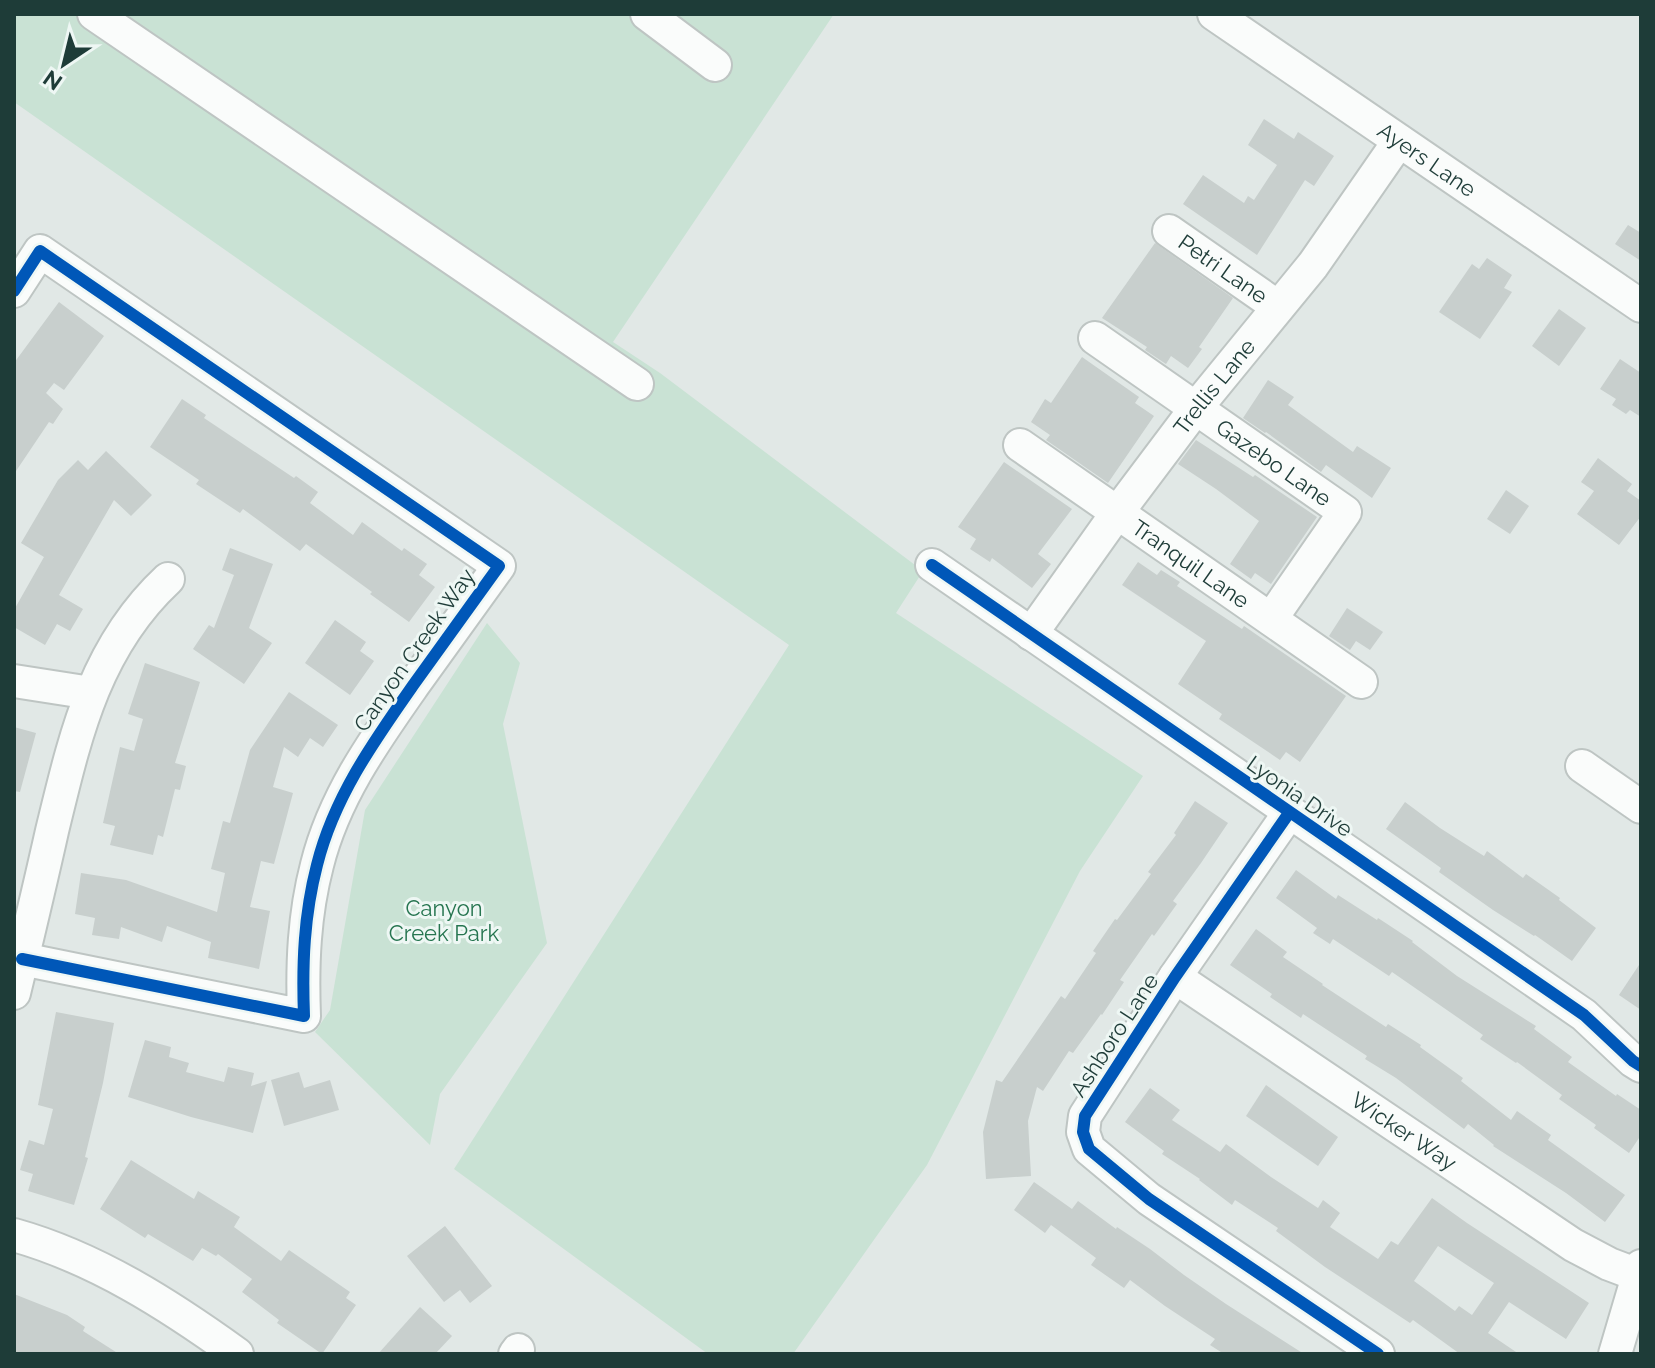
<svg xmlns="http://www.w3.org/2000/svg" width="1655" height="1368" viewBox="0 0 1655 1368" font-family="Raleway,sans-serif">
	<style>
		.green { fill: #c9e2d4 }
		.building { fill: #c8cfcd; fill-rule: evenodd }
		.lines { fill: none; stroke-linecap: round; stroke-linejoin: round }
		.minor-casing { stroke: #bec5c3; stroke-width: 36 }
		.minor { stroke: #fafcfb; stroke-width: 32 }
		.cycleway-casing { stroke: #eef7f4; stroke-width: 17 }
		.cycleway { stroke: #0057b8; stroke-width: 12 }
		.labels { text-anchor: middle; stroke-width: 6; stroke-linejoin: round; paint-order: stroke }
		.street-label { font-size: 22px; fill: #1e3c38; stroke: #eef7f4 }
		.park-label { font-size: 22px; fill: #267550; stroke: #eef7f4 }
	</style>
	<rect width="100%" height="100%" fill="#e1e8e6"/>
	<g class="green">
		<path d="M14 14H834L613 342 660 373 923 571 896 613 1143 776 1080 871 927 1165 793 1354H708L454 1169 789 645 14 102Z"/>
		<path d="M487 623 520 663 503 724 547 943 440 1094 430 1145 315 1032 330 1010 365 810Z"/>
	</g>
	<g class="building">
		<path d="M1264 119 1294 139 1298 132 1334 156 1314 186 1305 180 1257 255 1183 204 1203 175 1244 203 1248 196 1254 200 1277 165 1248 145Z"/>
		<path d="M1628 225 1641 233V261L1615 244Z"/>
		<path d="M1155 243 1233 298 1199 347 1202 349 1188 368 1171 356 1166 364 1145 350 1147 347 1102 318Z"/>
		<path d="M1487 258 1512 275 1504 288 1512 292 1480 339 1439 312 1472 264 1479 269Z"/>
		<path d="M59 302 104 336 64 390 54 383 46 393 63 409 53 424 49 422 14 474V363Z"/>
		<path d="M1559 309 1586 328 1559 366 1532 346Z"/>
		<path d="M1082 357 1139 397 1135 403 1154 416 1108 483 1046 440 1050 435 1031 422 1045 399 1051 403Z"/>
		<path d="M1620 359 1641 373V417L1630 410 1626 414 1612 405 1616 399 1600 389Z"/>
		<path d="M1268 380 1294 397 1288 405 1353 452 1357 446 1391 468 1372 498 1326 465 1321 472 1266 432 1265 433 1243 418Z"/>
		<path d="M182 399 206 415 204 418 294 478 296 476 318 492 310 503 353 535 362 522 402 551 404 548 427 564 419 575 435 587 409 622 370 594 372 592 306 544 300 551 243 509 240 513 196 484 199 480 150 447Z"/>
		<path d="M1196 440 1253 477 1255 475 1317 517 1271 584 1255 573 1251 579 1230 564 1259 521 1216 489 1178 464Z"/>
		<path d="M106 451 152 495 131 516 114 500 59 595 83 609 70 631 57 624 45 645 14 627V610L44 557 21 543 58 480 78 460 88 470Z"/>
		<path d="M1598 458 1632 484 1627 491 1641 501V516L1619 545 1577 514 1594 491 1581 482Z"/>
		<path d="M1004 462 1072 509 1038 554 1051 564 1032 588 992 558 990 562 970 549 976 539 958 527Z"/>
		<path d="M1506 490 1529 506 1510 534 1487 519Z"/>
		<path d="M230 548 273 564 249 628 272 643 244 684 193 649 209 625 214 628 234 575 222 570Z"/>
		<path d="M1138 562 1157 575 1161 570 1180 582 1177 586 1242 629 1244 626 1346 696 1300 762 1286 752 1280 760 1219 719 1222 714 1178 684 1206 641 1122 585Z"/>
		<path d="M1347 608 1383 632 1370 650 1356 641 1350 650 1329 636Z"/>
		<path d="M335 620 366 642 360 651 374 661 350 695 305 663Z"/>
		<path d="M145 663 200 682 175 763 186 766 180 790 175 789 163 837 158 835 153 855 110 845 115 826 103 823 120 747 134 751 143 719 128 714Z"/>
		<path d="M289 692 338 725 323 747 310 738 298 757 284 747 273 787 293 793 274 864 261 861 250 907 270 911 259 969 208 958 211 942 167 926 162 942 121 927 119 939 92 935 95 918 75 914 81 873 126 880 217 912 225 873 211 869 223 821 230 823 250 750Z"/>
		<path d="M14 727 36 733 20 792 14 791Z"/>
		<path d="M1195 801 1228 823 1201 863 1173 901 1177 904 1154 936 1152 934 1120 980 1124 982 1102 1015 1101 1014 1073 1053 1069 1051 1043 1091 1037 1087 1028 1121 1031 1176 986 1179 983 1132 996 1080 1002 1082 1061 996 1065 999 1096 953 1093 951 1115 919 1117 920 1151 874 1148 872 1176 835 1174 833Z"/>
		<path d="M1405 802 1440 828 1484 856 1487 851 1523 878 1526 874 1560 898 1559 900 1596 928 1572 961 1535 935 1534 936 1493 910 1439 872 1441 868 1386 829Z"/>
		<path d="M1296 870 1336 899 1338 895 1377 920 1378 918 1413 941 1412 942 1457 976 1536 1026 1534 1029 1572 1057 1568 1062 1616 1096 1617 1094 1641 1110V1135L1629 1153 1594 1128 1596 1125 1559 1099 1562 1095 1517 1062 1516 1063 1480 1039 1483 1035 1392 972 1389 976 1333 939 1330 944 1313 933 1317 928 1276 898Z"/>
		<path d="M1256 929 1287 952 1283 957 1323 984 1322 985 1386 1027 1388 1024 1421 1045 1420 1047 1463 1078 1461 1081 1511 1120 1517 1111 1551 1135 1548 1140 1625 1195 1605 1222 1566 1193 1493 1146 1494 1145 1468 1124 1464 1129 1396 1078 1365 1059 1367 1056 1303 1014 1301 1018 1270 997 1272 994 1230 965Z"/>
		<path d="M1641 962V1010L1619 995Z"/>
		<path d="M56 1012 114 1023 103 1083 85 1157 88 1158 74 1205 28 1191 33 1174 20 1170 29 1140 44 1145 53 1109 38 1105Z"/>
		<path d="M145 1040 171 1047 169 1057 189 1063 186 1072 224 1082 228 1067 254 1073 251 1086 267 1081 253 1133 191 1117 128 1097Z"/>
		<path d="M299 1072 304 1088 330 1080 339 1110 284 1126 271 1080Z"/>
		<path d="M1266 1085 1338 1137 1318 1166 1246 1116Z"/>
		<path d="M1150 1088 1180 1110 1172 1120 1220 1152 1226 1144 1271 1177 1318 1208 1323 1200 1340 1213 1330 1227 1378 1259 1391 1241 1398 1245 1432 1198 1467 1223 1589 1303 1566 1339 1509 1302 1488 1333 1519 1354H1460L1413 1320 1410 1323 1325 1267 1276 1231 1278 1228 1235 1200 1232 1205 1199 1180 1200 1179 1162 1154 1164 1151 1125 1122ZM1438 1246 1494 1283 1472 1315 1459 1306 1455 1311 1414 1281Z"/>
		<path d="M131 1160 194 1199 198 1191 240 1217 234 1227 281 1261 289 1250 350 1292 346 1298 356 1305 322 1354 277 1323 279 1320 242 1292 252 1279 218 1254 216 1256 202 1248 193 1261 148 1234 145 1238 100 1209Z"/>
		<path d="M1034 1182 1072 1209 1078 1201 1116 1229 1117 1227 1150 1249 1184 1275 1226 1304 1304 1354H1224L1210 1345 1215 1339 1165 1306 1130 1280 1124 1288 1091 1265 1096 1258 1051 1225 1045 1233 1014 1210Z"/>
		<path d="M445 1226 492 1286 470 1303 460 1290 444 1302 407 1256Z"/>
		<path d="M14 1294 67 1315 85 1327 83 1331 119 1354H14Z"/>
		<path d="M420 1307 452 1336 435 1354H378Z"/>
	</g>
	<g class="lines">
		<defs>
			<g id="minor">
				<path d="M94 14 637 384"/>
				<path d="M647 14 715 65"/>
				<path id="s1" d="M1214 14 1641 306"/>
				<path id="s2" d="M1169 231 1278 307"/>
				<path d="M14 291 40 251 499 566C471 605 442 645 414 684 374 741 334 797 317 865 304 915 302 964 304 1016L22 959"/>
				<path id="s3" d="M1095 338 1345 512 1271 619"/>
				<path id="s4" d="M1020 445 1361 682"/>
				<path d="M932 565 1584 1015 1633 1061 1641 1066"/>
				<path id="s5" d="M1031 634 1117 513 1196 408 1313 265 1399 141"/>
				<path d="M14 681 91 693"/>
				<path d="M1582 766 1641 807"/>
				<path d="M1289 813 1175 977 1085 1116 1083 1132 1089 1149 1149 1199 1378 1354"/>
				<path id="s6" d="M1175 977 1573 1245 1609 1264 1638 1275"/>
				<path d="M14 993C27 939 40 885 52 831 75 737 94 648 168 579"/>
				<path d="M14 1235C96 1258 169 1305 237 1354"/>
				<path d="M515 1354 518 1350"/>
				<path d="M1615 1354 1641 1266"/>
			</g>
		</defs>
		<use href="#minor" class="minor-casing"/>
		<use href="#minor" class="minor"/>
		<defs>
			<g id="cycleway">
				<path d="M14 291 40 251 499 566C471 605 442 645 414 684 374 741 334 797 317 865 304 915 302 964 304 1016L22 959"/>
				<path d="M932 565 1584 1015 1633 1061 1641 1066"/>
				<path d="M1289 813 1175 977 1085 1116 1083 1132 1089 1149 1149 1199 1378 1354"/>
			</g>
		</defs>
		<use href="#cycleway" class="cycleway-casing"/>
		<use href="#cycleway" class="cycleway"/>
	</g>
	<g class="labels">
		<g class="street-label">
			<text dy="8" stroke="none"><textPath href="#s1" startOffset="258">Ayers Lane</textPath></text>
			<text dy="8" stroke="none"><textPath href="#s2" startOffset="66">Petri Lane</textPath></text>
			<text dy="8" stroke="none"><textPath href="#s5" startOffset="308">Trellis Lane</textPath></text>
			<text dy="8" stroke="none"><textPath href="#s3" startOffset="218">Gazebo Lane</textPath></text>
			<text dy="8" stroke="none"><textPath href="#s4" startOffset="208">Tranquil Lane</textPath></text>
			<text transform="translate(414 650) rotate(-55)" y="8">Canyon Creek Way</text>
			<text transform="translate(1300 796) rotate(35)" y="8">Lyonia Drive</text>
			<text transform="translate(1114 1035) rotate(-57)" y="8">Ashboro Lane</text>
			<text dy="8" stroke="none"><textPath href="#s6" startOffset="276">Wicker Way</textPath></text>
		</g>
		<g class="park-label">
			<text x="444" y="916">Canyon<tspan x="444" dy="25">Creek Park</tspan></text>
		</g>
	</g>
	<rect width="1655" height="1368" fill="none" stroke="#1e3c38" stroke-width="32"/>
	<g transform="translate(64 64) rotate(215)" stroke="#eef7f4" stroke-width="6" paint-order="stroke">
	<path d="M0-6L14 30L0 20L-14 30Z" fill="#1e3c38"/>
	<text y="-12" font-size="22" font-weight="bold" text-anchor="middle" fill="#1e3c38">N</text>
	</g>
</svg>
